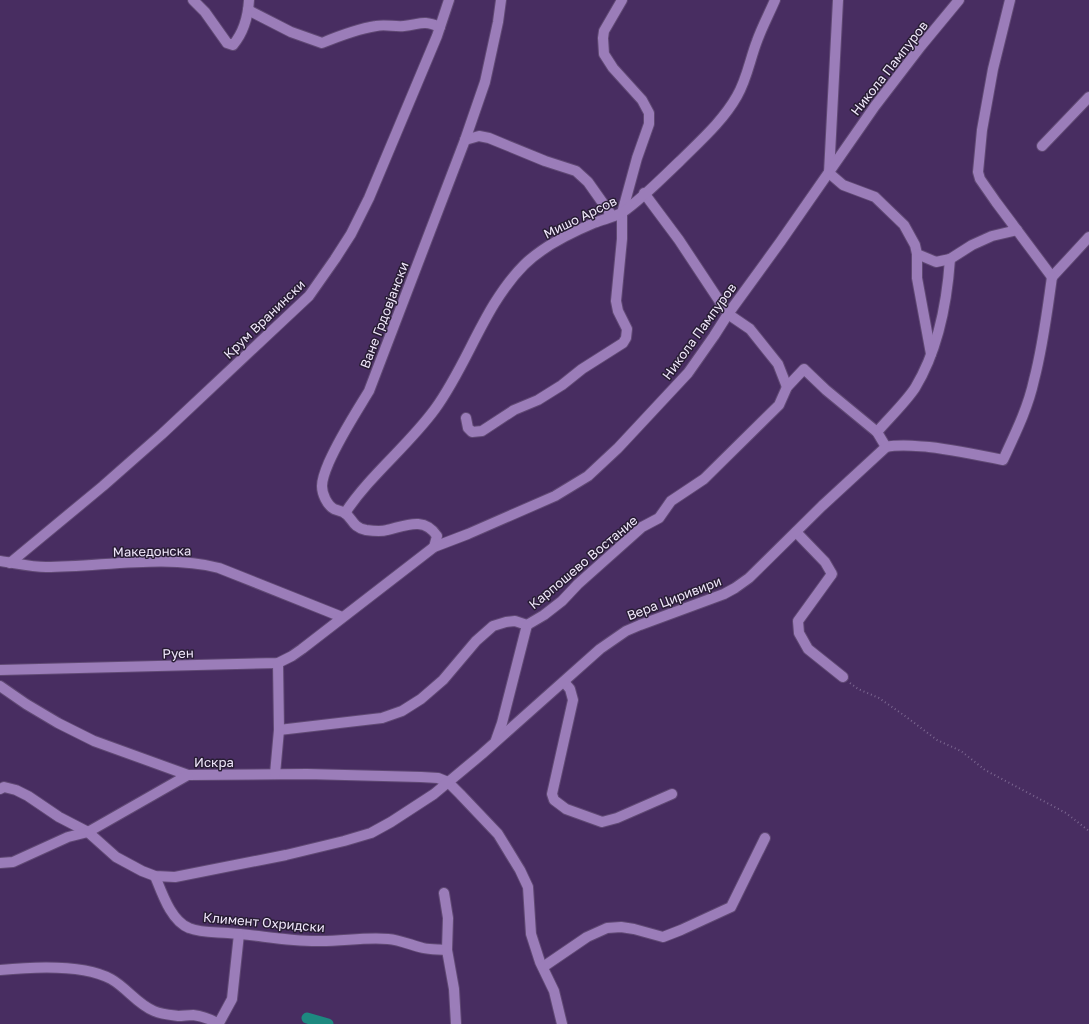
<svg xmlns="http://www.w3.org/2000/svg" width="1089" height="1024" viewBox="0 0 1089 1024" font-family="'Golos Text',sans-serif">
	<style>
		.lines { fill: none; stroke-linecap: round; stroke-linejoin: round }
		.canal { stroke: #1d8980; stroke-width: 11 }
		.minor-casing { stroke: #604974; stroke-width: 12 }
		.path { stroke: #7b6690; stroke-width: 2; stroke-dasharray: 1 3; stroke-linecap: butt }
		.minor { stroke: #9b7db9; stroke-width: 10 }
		.labels { text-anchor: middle; stroke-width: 3; stroke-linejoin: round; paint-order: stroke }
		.street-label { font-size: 13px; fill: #f0e7fb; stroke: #281d34 }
	</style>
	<rect width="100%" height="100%" fill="#482d61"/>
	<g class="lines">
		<path class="canal" d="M307 1018 328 1024"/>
		<defs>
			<g id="minor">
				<path d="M193 0 205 12 227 43 233 45C244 32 248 17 249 0"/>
				<path d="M838 0 829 173 843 185 875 197 904 225 915 245 917 254 936 262 950 259 972 245 992 236 1017 230"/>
				<path d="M1010 0 993 69 982 130 978 172 980 179 996 202 1052 277"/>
				<path d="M248 10 291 32 322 43C339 36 357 29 376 26 385 24 395 27 404 26 422 24 422 20 440 27"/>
				<path d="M465 140 479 136 489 138 545 161 576 171 588 182 612 216"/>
				<path d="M1042 146 1089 97"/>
				<path d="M644 193 679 240 728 314 750 329 778 364 787 387"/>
				<path d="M917 254V278L931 354"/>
				<path d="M1052 277 1089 237"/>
				<path d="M466 418 468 428 472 432 482 431 514 410 538 400 562 385 582 369 623 343 626 338 627 329 618 311 616 301 622 239V213L637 158 649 124V113L642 100 613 68 604 54 603 38 604 31 622 0"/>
				<path d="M877 432C888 419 905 403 915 388 938 350 947 303 950 259"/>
				<path d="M345 513C370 475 408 446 435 409 468 364 484 305 524 265 543 246 570 233 594 223 604 219 615 217 623 212 644 197 662 178 680 161 700 141 723 121 737 96 747 79 750 59 757 41 762 27 769 14 775 0"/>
				<path d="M796 532 825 562 832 574 798 621 799 633 808 649 843 677"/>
				<path d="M434 547 437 536C424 516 405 526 387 530 381 532 373 531 366 530 351 527 353 517 343 512 340 511 337 510 334 509 327 505 322 494 322 486 322 478 326 469 329 462 340 437 355 414 369 391L465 140 485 82 498 22 501 0"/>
				<path d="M0 561C15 563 31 567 46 567 101 567 166 554 219 568L342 617"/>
				<path d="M10 563 103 486 162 434 309 296 335 259 351 234 369 198 437 36 449 0"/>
				<path d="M0 670 278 663 292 656 302 649 434 547 468 534 555 496 588 476 618 448 688 373 714 336 728 314 781 241 875 106 921 46 959 0"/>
				<path d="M564 682 570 689 573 700 552 794 554 800 566 809 602 822 617 818 672 794"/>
				<path d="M0 686 26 704 58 723 94 741 188 775 307 774 421 777 438 778 448 782 460 794 498 834 520 870 528 887 531 934 540 962 554 991 562 1024"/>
				<path d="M279 730 382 718 402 711 421 699 443 680 476 641 493 626 506 622 515 621 527 625 544 615 562 601 578 584 642 527 659 518 671 501 704 479 779 405 787 387 804 369 826 390 877 432 886 447"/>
				<path d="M496 740 502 723 527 625"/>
				<path d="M275 774 279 730 278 663"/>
				<path d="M0 789 4 787 16 790 28 796 59 817 88 832 116 857 142 871 155 876 175 877 286 855 344 841 371 833 391 822 434 794 482 754 600 649 626 631 640 625 724 594 735 588 749 578 822 506 886 447C901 444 914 446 929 447 955 450 979 455 1003 460 1015 434 1028 408 1034 380 1043 346 1047 312 1052 277"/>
				<path d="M0 863 13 862 68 837 88 832 188 775"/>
				<path d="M155 876C162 893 171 921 189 928 201 933 215 932 228 933 259 935 290 942 321 941 344 941 366 937 388 939 400 940 411 945 423 948 431 950 440 949 447 950"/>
				<path d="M444 893 448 918 447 950 454 989 456 1024"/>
				<path d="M543 967 587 937 607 928 621 927 634 929 663 937 681 930 731 907 765 838"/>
				<path d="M0 970C30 967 84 964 111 979 127 988 137 1004 154 1011 161 1014 171 1015 178 1016 183 1016 188 1015 193 1015 202 1016 212 1020 219 1024"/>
				<path d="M219 1023 232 999 239 934"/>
			</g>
		</defs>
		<use href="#minor" class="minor-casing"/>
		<path class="path" d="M850 683 858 689 879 698 905 716 937 740 961 751 985 770 1066 813 1089 831"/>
		<use href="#minor" class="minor"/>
	</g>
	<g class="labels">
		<g class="street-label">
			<text transform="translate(889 68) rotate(-52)" y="5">Никола Пампуров</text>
			<text transform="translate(580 217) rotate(-26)" y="5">Мишо Арсов</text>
			<text transform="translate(384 315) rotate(-69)" y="5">Ване Грдовјански</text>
			<text transform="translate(264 319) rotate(-44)" y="5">Крум Вранински</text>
			<text transform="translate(699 331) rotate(-54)" y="5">Никола Пампуров</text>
			<text transform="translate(152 551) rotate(-1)" y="5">Македонска</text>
			<text transform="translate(583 562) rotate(-40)" y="5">Карпошево Востание</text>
			<text transform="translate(674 598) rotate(-21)" y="5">Вера Циривири</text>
			<text transform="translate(178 653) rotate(-2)" y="5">Руен</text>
			<text x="214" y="767">Искра</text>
			<text transform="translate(264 922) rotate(5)" y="5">Климент Охридски</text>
		</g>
	</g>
</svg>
